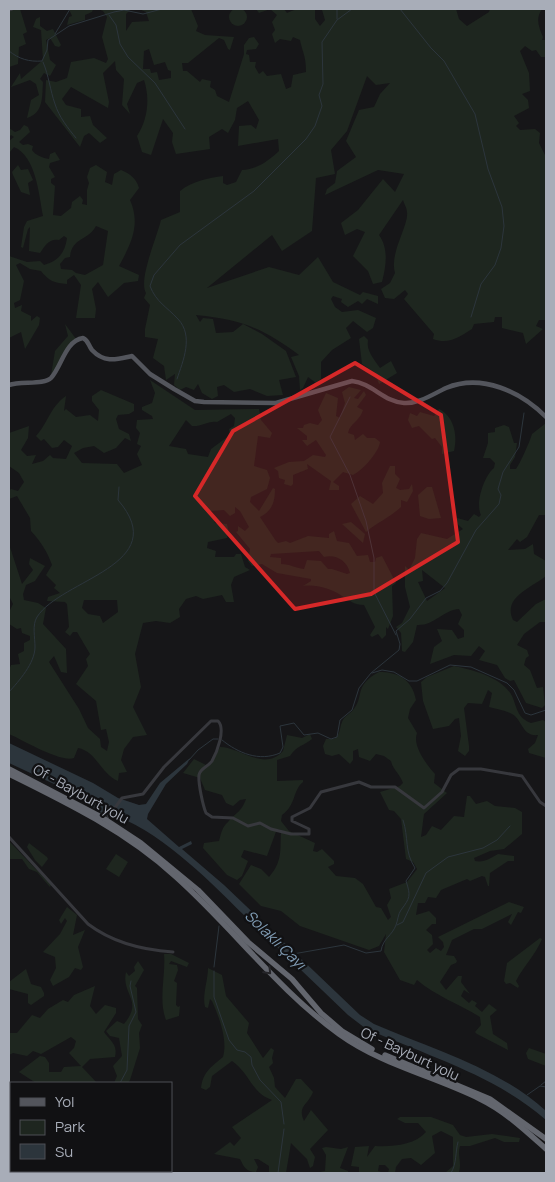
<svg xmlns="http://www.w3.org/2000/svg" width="555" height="1182" viewBox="0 0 555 1182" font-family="Manrope,sans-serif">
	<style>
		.green { fill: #1e261f; fill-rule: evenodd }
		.water { fill: #2c353c }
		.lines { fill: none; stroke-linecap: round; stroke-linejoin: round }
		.stream { stroke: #2c353c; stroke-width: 1 }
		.minor { stroke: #37383d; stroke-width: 3 }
		.major { stroke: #53555c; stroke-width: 4.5 }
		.highway { stroke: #63666e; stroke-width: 5.5 }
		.oneway { stroke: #26262a }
		.marked { fill: #d62828; fill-opacity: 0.2; stroke: #d62828; stroke-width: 4; stroke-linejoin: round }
		.labels { text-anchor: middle; stroke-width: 4.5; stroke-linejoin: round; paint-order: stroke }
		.street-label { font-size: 14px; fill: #a8adb8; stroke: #111113 }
		.water-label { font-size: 15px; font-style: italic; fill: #7f9bb3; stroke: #111113 }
	</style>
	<rect width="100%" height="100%" fill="#161618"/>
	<g class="green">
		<circle cx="238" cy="17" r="9"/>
		<path d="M9 9H20L27 32 23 34 26 44 19 47 18 64 9 67Z"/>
		<path d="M69 9H93L92 12 85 15V20L67 25 69 17 72 16Z"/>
		<path d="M98 9H131L126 14V31L132 22 149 21 146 12 139 9H191L198 26 196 31 205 35 234 37 230 50 228 49 224 40 219 38 188 63H182L183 71H187L200 82 202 79 211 81 210 87 215 90 217 96 229 102 244 54V45L249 38 254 37 259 44 256 49 247 50 246 54 249 55 250 62H256L255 67 259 74 263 71 267 76 281 74 286 89 291 87 293 75 306 72C306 56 303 54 300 40L293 37 291 41 280 39 275 43 272 34 275 30 272 22 277 15 270 9 259 13 256 9H284L287 13C296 9 305 6 315 10V19L320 26 325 20 322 10 318 9H456L459 19 467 26 489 12 490 9H542C535 19 539 27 543 37L542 40H546V57H541L536 50 532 51 525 46 520 51 529 73 530 91 522 94 528 100 529 108 514 116 519 123 516 126 520 130 535 129 540 133 539 143 546 157V320H539L536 326 543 329 526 344 523 333 502 328V317H495L494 322 474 324 472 329C459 337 449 345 433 339L434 334 404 299 408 294 405 290 394 299 385 298 381 289 390 283 395 273C389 253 409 226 407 212 407 208 404 204 403 200L379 235C389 249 386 266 382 282L373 284 368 271 353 256 365 232 357 229 345 235 341 223 358 210 383 179 395 192 404 174 378 170 325 195 327 189 335 183 337 171 356 157 346 141 359 110 374 107 380 94 390 83 376 85 367 76 347 131 331 150 335 174 316 178 312 231 282 251 272 235 207 288 269 267 299 275 318 257 333 282 360 295 363 292 378 296V304L367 299 362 304 358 301 348 307 341 302 342 299 333 296 331 299 335 307 342 312 358 310 376 318 373 328 367 332 353 321 346 328 351 338 332 350 321 362V379L316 383 308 377 303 388 300 390 299 376 291 357 299 355C261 327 242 320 196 315L200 322 203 318 213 319 216 333 233 332 243 324 262 334 286 351 296 377 279 380 283 395 267 396 250 389 234 392 224 385 217 387 218 396 212 399 202 393 198 384 194 390 186 387 180 390 174 385 175 374 166 380 164 366 153 358 158 339 145 337V329L150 305 144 298 146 293C138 280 157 237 161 220L180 212V191C192 181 209 178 223 176V183L227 185 236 182 242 170C258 169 268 161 279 151L278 139 238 146 239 126 251 125 256 129 259 120 248 101 237 108 235 120 228 133 222 129 209 137 210 149 176 154 172 142 173 133 163 119 151 155 142 152 137 136C148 119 150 98 144 80L137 83 127 104 130 114 122 105 124 79 116 70 115 61 103 73 109 102 108 108 71 87 62 99 66 105 81 109V117L90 116 93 125 107 138 100 143 89 133 84 136 80 147 45 102 46 80 56 82 67 78 71 62 94 58 106 63 108 59 102 37 107 17 103 11ZM149 49 154 65 165 62 168 70 171 71V78L159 80 157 72 151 73 150 69H143L144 51Z"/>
		<path d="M40 17V26L47 31 53 29 61 45 59 47 55 46 50 38 46 40 50 60 56 65 50 76 44 73 40 79 43 82C42 96 44 113 27 118L31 100 39 95 36 84 30 80 11 87 20 73 21 79 43 60 41 30 33 27 36 19Z"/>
		<path d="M24 125 28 127 30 132 19 142 23 145 28 144 33 146 32 150C35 155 43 158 49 159L50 154 55 152 60 160 50 163 49 167 55 177 51 179V183L55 186 53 215 61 216 71 208 72 202 80 196 83 200 82 204 87 205V190L89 183 87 177 90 168 96 165 107 172 105 182 112 185 114 174 121 170C130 174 136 178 139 188L130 200C141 225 131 244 119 266L139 275 138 281 124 283 108 297 98 282 92 289 96 309 95 318H76L81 285 74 275 67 280V284C54 283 49 281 41 271L30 269 20 263 16 265 24 281 20 300 14 303 15 308 22 305 21 311 31 316V321L37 316 40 318 39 325 25 349 21 332 9 338V256L27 262 40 261 44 265C58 261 65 253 67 238L64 236 59 240C49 238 45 246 40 253L29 251 30 227 28 229 23 248 21 247 24 227 27 221 43 216C39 195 36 156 14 147L9 153V141L14 137 11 135 9 137V128L15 132 20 130ZM96 226 108 231 103 265 85 275 76 273 72 270 61 269 60 264 65 258 70 257C72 237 88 241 96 226Z"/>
		<path d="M18 165 21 170 28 169 33 180 28 183 30 195 21 192 13 175 12 172Z"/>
		<path d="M65 324 76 339 51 375 55 351 68 336Z"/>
		<path d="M364 336 368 340C366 351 374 359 380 368L391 361 397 373 379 384 375 373 362 364 359 339Z"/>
		<path d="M150 380 195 410 259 409 261 420 272 433 270 438 258 436 254 466 267 470 270 478 267 489 251 497 250 502 259 511 273 488 275 489C275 502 272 511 260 517L276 541 278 543 286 541 290 543 308 536 329 538V534L334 531 337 541 349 543 357 556 368 555 370 562H375L376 558 382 556 396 583 392 586 393 616 388 629 386 627V635L382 639 378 634 372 637 370 635 375 627 364 605C354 605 351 601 342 596 332 589 316 584 303 586L311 581V579L277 573 262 564 252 566 248 561 250 549 236 532 238 531V526L245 531 249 527 240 511 235 507V513L230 516 224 510 211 511 215 523 227 524 229 533 227 538 208 542 207 548 216 551 215 557H234L236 554H241L245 567 250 570 234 577 231 585 234 602H226L222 595 203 599 196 596 186 599 179 609 180 617 170 623 156 621 143 623 135 654 141 687 133 707 147 735 133 737 124 749 121 760 127 772 119 773 118 781C101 774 96 751 78 748L74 758C61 763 23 740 9 734V670L11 665 20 664 18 654 24 651V643L30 640V636L22 633 21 628 17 629 9 624V612L13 604 9 596V544L22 584 33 570 29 564 30 558 45 566 35 581 26 585 23 594 24 600 38 603 46 608 43 624 66 649 67 673 61 672 54 656 49 662 79 709 88 728 100 739 101 747 107 751 109 742 106 729 101 730 96 701 76 684 88 666 86 659 90 654 77 632H73L70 636 65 632 69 627 67 604 65 602 47 601 48 597 60 593 54 588 56 585 46 575 52 565C47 551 41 542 31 531L30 518 17 496 9 499V491L11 489 18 491 24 482 19 473 9 466V433L29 426 28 438 21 450 27 456 36 455 32 464 43 461 50 455 53 458 66 459 72 446 64 440 58 447 52 448 44 439 41 441 36 436C48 423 50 407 66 396L64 411 66 409 76 417 90 415 98 421 99 410 92 401V396L101 390 134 404V411L129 414 118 415 116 419 119 429 129 434 131 441 125 438 116 448 104 453 94 446 83 448 74 453 82 463 117 464 124 473 142 465 137 454 141 446 137 444 140 433 136 428 137 420 153 419 152 416 142 410V407L152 403 155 393ZM231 414 235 418 234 426 229 429 230 435 211 449 208 457 188 454 186 449 169 446 186 420 192 426C201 427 209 420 217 422ZM319 551 324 557C335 554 347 560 350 573L347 574 332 569H328L321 561 307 560 304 569C295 568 290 564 281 564V558L270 557 271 554ZM84 600H117L118 612 103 623 100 616 88 614 82 608Z"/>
		<path d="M349 387 361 390 354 398 358 399 364 391 366 395 357 407 363 410C360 421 350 423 348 433L354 435 355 440 363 434 367 438H375L380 442C379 452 362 471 353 475L343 472 333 482 339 486V490H329L331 481 307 464 308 469 293 475V484L291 486 284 484 285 480 279 478 278 471 274 468 289 462 304 461 313 455 325 457 326 455 316 440 307 446 302 440H307V436L297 428H303L304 425 310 423 318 425 322 420 318 410 326 393 338 398 336 416 340 418 345 403 342 392Z"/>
		<path d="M439 409C454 416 458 436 454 451L442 454V447L435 438 432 439 419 426 412 428 408 420 410 413 417 416 420 412 434 416Z"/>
		<path d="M546 423V515H539L527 537 520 542 517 539 508 550 525 549 533 544 534 554 546 561V576C533 587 502 597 513 620L517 622 536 604 546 599V622H540L524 634 517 645 527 650 529 656 526 658 524 665 530 670 537 688 543 687 545 705 542 708 526 703 514 680 510 681 505 678 497 665 479 660 485 651 479 646 471 656 454 655 430 664 434 647 442 641 437 629 452 630 458 639 464 637V630L458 624 462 615 459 609C443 610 434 626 417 625L413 642 405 652 402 651 401 633 396 627 402 623 410 607 405 587V566L409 570 415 558 417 539 421 533 447 539 463 529 455 522 457 518 468 521 474 514 479 517 481 515C475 503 484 476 494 468L495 463 490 458H483L488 443V433L495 432V428L504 425 509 427 514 443H517L515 457 510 465V469H516C520 464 530 441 532 434ZM422 570 445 588 427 601 418 582 423 581Z"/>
		<path d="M390 466H395V474L400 479 396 488 400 490 409 489 412 484 413 491 407 502 401 500V507C389 518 378 522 366 532L351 504 360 496 373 504 383 493 382 483Z"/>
		<path d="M427 487H432L441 518 429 519 420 516 418 495Z"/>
		<path d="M351 522 365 534 363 543 342 524Z"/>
		<path d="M454 666C473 670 502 677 512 696 517 707 517 718 531 723L543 720 546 722V758L529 753 528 749 535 743 538 735C522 737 522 719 512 714 505 710 496 709 489 707L492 693 488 690 482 704 468 703 464 708 469 746V751L465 756 458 751 461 736 459 718 455 719 449 726 433 729 423 701 421 682 427 677Z"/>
		<path d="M379 672C398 672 412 679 416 700L410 709 408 718 417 733C412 746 427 765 435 774L434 783 447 793 424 814 421 837 426 835 432 826 441 830 454 816 464 817 467 796H470L476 804 487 801 495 806 515 808 522 812V834L504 849 490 851 474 858 475 861C484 863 491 858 498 854L514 856V861H508L490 873 489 886H488L485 877 482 876 470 881 467 879 441 890 436 898 428 897 425 903H418L416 915 429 911 436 918V924H432L426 930 432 935 433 944 427 950 430 953 436 948 441 951 444 947 443 942 438 937 509 902 524 907 521 913 518 912 511 925 508 922 512 914 482 929H474L452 940 446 955 454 956 457 961 456 963 451 965 440 982 446 990 458 976H462L461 982 470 994 464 990 461 996 469 1003 472 1000 477 1003 475 1006 482 1012 489 1004 497 1010 490 1016 493 1034 507 1043 508 1050 477 1034 475 1032 481 1025 480 1017C459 1004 436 996 417 980L414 985 400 980 384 952 386 934 379 946 369 950 300 926 281 911 261 906 239 884 251 865 261 869 269 877C283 861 280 850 281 830L277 829 267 856 244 850 241 857 248 861 242 876 237 880 227 875 203 848 204 843 219 841C221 834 222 827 228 822 236 812 241 813 246 799L240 800 233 806 226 803 222 795 205 790 200 778 183 773 194 759 208 766 211 764 220 747C240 747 264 772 283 751L287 735 302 738 310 734 312 739C305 745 296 746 290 756L277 760V781L303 780V782C292 791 297 804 282 815L281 821 289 831 315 843 313 851 317 852 322 849 334 861V864L328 867 336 876 355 878 363 884 376 907 381 908 388 920 391 917 387 905 391 898 389 889 407 882 417 869 413 862 406 859 401 819 394 811 389 810 380 792 400 786 403 783C400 774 393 770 391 761L384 756 376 754 370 761 359 757 358 749 353 751V760L350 764 339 754 332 756 325 754 323 746 326 739H334C341 734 339 729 342 722 344 716 350 714 353 710 365 696 353 686 379 672Z"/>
		<path d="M9 841 51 885 50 887 37 872 29 869 22 859H9Z"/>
		<path d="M29 843 47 857 48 859 42 867 35 860 27 847Z"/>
		<path d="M116 854 128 862 119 877 106 869Z"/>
		<path d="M67 907 77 915 73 935 85 930 78 947 83 967 81 970 75 968 69 977 53 986 50 980 56 968 55 957 43 952 60 934 67 921 65 918 61 924 59 920Z"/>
		<path d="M540 938 542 939C536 954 523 967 516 981L519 986 518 988 510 983 506 984 504 981 507 963Z"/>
		<path d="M164 954H171L189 963 187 967 171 961 169 964 177 965 178 970 174 981 177 983 176 1005 178 1007 180 1006 179 1016 166 1020C158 999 166 975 164 954Z"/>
		<path d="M138 961 144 970 135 986 137 988 138 1019 142 1025 139 1033 140 1048 130 1080 128 1083H114L117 1076 113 1066 122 1056 119 1038 110 1036 106 1031 117 1021 124 1024C144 1000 121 995 126 972L129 976 135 971 134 967Z"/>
		<path d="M208 968 222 975 226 996 249 1023 247 1033 263 1058 271 1048 274 1050 272 1058 273 1063 269 1067 274 1078 275 1087 285 1098 296 1079H301L313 1092C308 1105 297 1106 304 1121L311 1110 328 1130 310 1149 315 1157 313 1166 310 1168 307 1159 291 1143 286 1173H269V1166L258 1159H254L258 1167 256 1172C246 1172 244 1167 240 1159L214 1154 230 1142 234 1146 241 1138 232 1127 272 1100C252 1094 249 1072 232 1061L212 1076 210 1087 206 1090 201 1088C203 1072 211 1067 223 1057 228 1040 219 1017 212 1001L210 999 208 1008 205 1007C202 996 208 980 208 968Z"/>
		<path d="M26 969 31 984 41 987 44 993V996L31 1005 28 1003V994L9 989V982Z"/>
		<path d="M95 986 90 1006 96 1014 105 1005 116 1008V1013L104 1032C110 1041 118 1044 115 1057L90 1059 82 1067 97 1083H36L19 1072 40 1056 45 1057 49 1063V1072H61L64 1067 81 1066 69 1053 74 1048 76 1041 71 1037 41 1054 33 1051 27 1056 13 1053 9 1055V1033H17L32 1015 40 1018 48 1009 63 1000 68 1002 74 995Z"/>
		<path d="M529 1048 546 1054V1066L528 1059 526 1053Z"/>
		<path d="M400 1117H431L453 1125 460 1135 466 1137 492 1134 520 1138 519 1142H504L495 1138 470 1146H460C457 1155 462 1162 459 1172L445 1173 453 1166V1137L441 1131 432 1136 435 1153 421 1165 411 1158 402 1159 396 1167 395 1173H388L389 1169 385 1165H379L378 1171 384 1173H359V1167L351 1166 355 1147 369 1146 367 1157 375 1146C392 1147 415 1145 426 1132L418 1123H405L397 1119Z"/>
		<path d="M326 1147 341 1149 348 1147 340 1168 348 1171V1173H315L325 1171 326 1155 322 1148Z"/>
	</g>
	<path class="water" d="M9 743 93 783 118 798 139 805 146 804 160 783 190 758 187 764 166 784 148 814 147 819 179 847 191 841 192 844 182 849 224 885 360 1015 374 1024C432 1049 499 1068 546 1111V1120C495 1075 427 1056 365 1028L348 1015C316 984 283 953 251 922 211 883 169 838 117 816L111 818 106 816 69 791 9 763Z"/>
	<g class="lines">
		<g class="stream">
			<path d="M337 9V19"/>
			<path d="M400 9 431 48 444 61 475 114 488 169 502 207 504 226 501 248 495 265 481 284 471 317"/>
			<path d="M109 15 116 25 120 44 128 57 155 83 185 129"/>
			<path d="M55 34 70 9"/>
			<path d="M9 51C19 59 29 62 42 61L47 50 48 40 69 26 114 12 124 10 143 14 162 9"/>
			<path d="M43 62C49 76 50 90 55 104 59 117 68 128 76 138"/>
			<path d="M177 379C183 361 194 336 178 319 167 307 156 302 150 286L154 275 180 245 254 191 306 139 315 126 322 106 319 95 323 84 322 42 337 20 352 9"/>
			<path d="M350 397 330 437 350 475 366 521 374 558V592L396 635"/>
			<path d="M372 673 382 670 394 672 409 681H417L450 665 471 667 507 683 514 690 525 713 531 715 546 710"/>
			<path d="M9 692C19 681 35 663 35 647 35 637 32 625 37 617 61 579 174 565 118 500L119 487"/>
			<path d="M222 740C238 753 259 762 280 753L283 747 280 726 294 723 304 735 318 733 331 739 337 737 340 720 352 710 359 688 371 673 399 650 400 644 396 631 410 619 426 598 440 591 447 583 476 530 499 504 501 495 498 489 503 472 519 447 524 413"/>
			<path d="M189 760 198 750 213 739H218"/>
			<path d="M397 925 403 922 426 873 448 857 483 848 497 840 510 826"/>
			<path d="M293 954 344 945 366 953 381 951C383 938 392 936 396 925 398 920 398 914 401 910 410 898 411 896 406 881L415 868C404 851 409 838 403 820"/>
			<path d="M214 967 219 926"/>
			<path d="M214 971V997L229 1040 237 1050 245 1052 251 1057 252 1065 260 1080 281 1102 284 1124"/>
			<path d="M120 1083 127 1070 129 1026 136 1012 130 986 131 981"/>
			<path d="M541 1085 546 1081"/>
			<path d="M527 1095 540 1086 546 1087"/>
			<path d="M90 1173 92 1171"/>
			<path d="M278 1173 284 1129"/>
			<path d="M451 1173C457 1163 455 1153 458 1142"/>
		</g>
		<g class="minor">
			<path d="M9 10 12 9"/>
			<path d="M106 820 122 798 143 794 164 767 211 721H218C226 729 217 752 212 761 208 767 200 768 199 775 198 783 203 806 206 813L212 817 233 818 248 826 260 823 271 829 291 834H309V829L292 821V817L310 808 321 792 359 782 371 787H395L424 808 442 792 451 775 459 769H481L522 776 540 802 546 806"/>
			<path d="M9 837 88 924C113 943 143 950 173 952"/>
		</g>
		<path class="major" d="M9 385C21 381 44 385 51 378 62 366 65 341 83 338 89 341 88 345 92 350 105 364 118 359 132 356L150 374 174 389 195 401 204 402 276 403 352 381C372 383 384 402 404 403 419 404 433 394 446 388 482 373 521 392 546 417"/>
		<g class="highway">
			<path d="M9 769 103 818 141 843 198 890 248 942 292 979 321 1013 342 1031 372 1049"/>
			<path d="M9 774C68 803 127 832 176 877 232 927 278 990 339 1034 382 1065 434 1076 480 1099 505 1111 526 1131 546 1149"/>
			<path d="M385 1055 490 1099 546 1139"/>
		</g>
	</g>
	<defs><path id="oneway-chevron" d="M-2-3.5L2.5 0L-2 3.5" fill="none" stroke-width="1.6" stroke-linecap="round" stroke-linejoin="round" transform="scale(1.25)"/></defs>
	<use class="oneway" href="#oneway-chevron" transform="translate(268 971) rotate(46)"/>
	<path class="marked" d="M355 363 441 415 458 542 371 594 295 609 195 496 233 431Z"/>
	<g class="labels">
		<g class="street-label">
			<text transform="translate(81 794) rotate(29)" y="5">Of - Bayburt yolu</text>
			<text transform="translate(410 1054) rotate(25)" y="5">Of - Bayburt yolu</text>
		</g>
		<g class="water-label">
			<text transform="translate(275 940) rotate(44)" y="5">Solaklı Çayı</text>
		</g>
	</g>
	<rect width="555" height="1182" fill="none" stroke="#a8adb8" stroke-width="20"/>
	<rect x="10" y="1082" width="162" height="90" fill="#111113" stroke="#4d4f55"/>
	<rect x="20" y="1098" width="25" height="8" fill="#53555c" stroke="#4d4f55"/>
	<text x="55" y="1107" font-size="15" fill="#a8adb8">Yol</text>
	<rect x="20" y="1120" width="25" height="15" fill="#1e261f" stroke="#4d4f55"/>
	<text x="55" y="1132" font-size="15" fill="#a8adb8">Park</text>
	<rect x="20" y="1144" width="25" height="15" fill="#2c353c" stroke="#4d4f55"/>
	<text x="55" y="1157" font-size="15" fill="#a8adb8">Su</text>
</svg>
